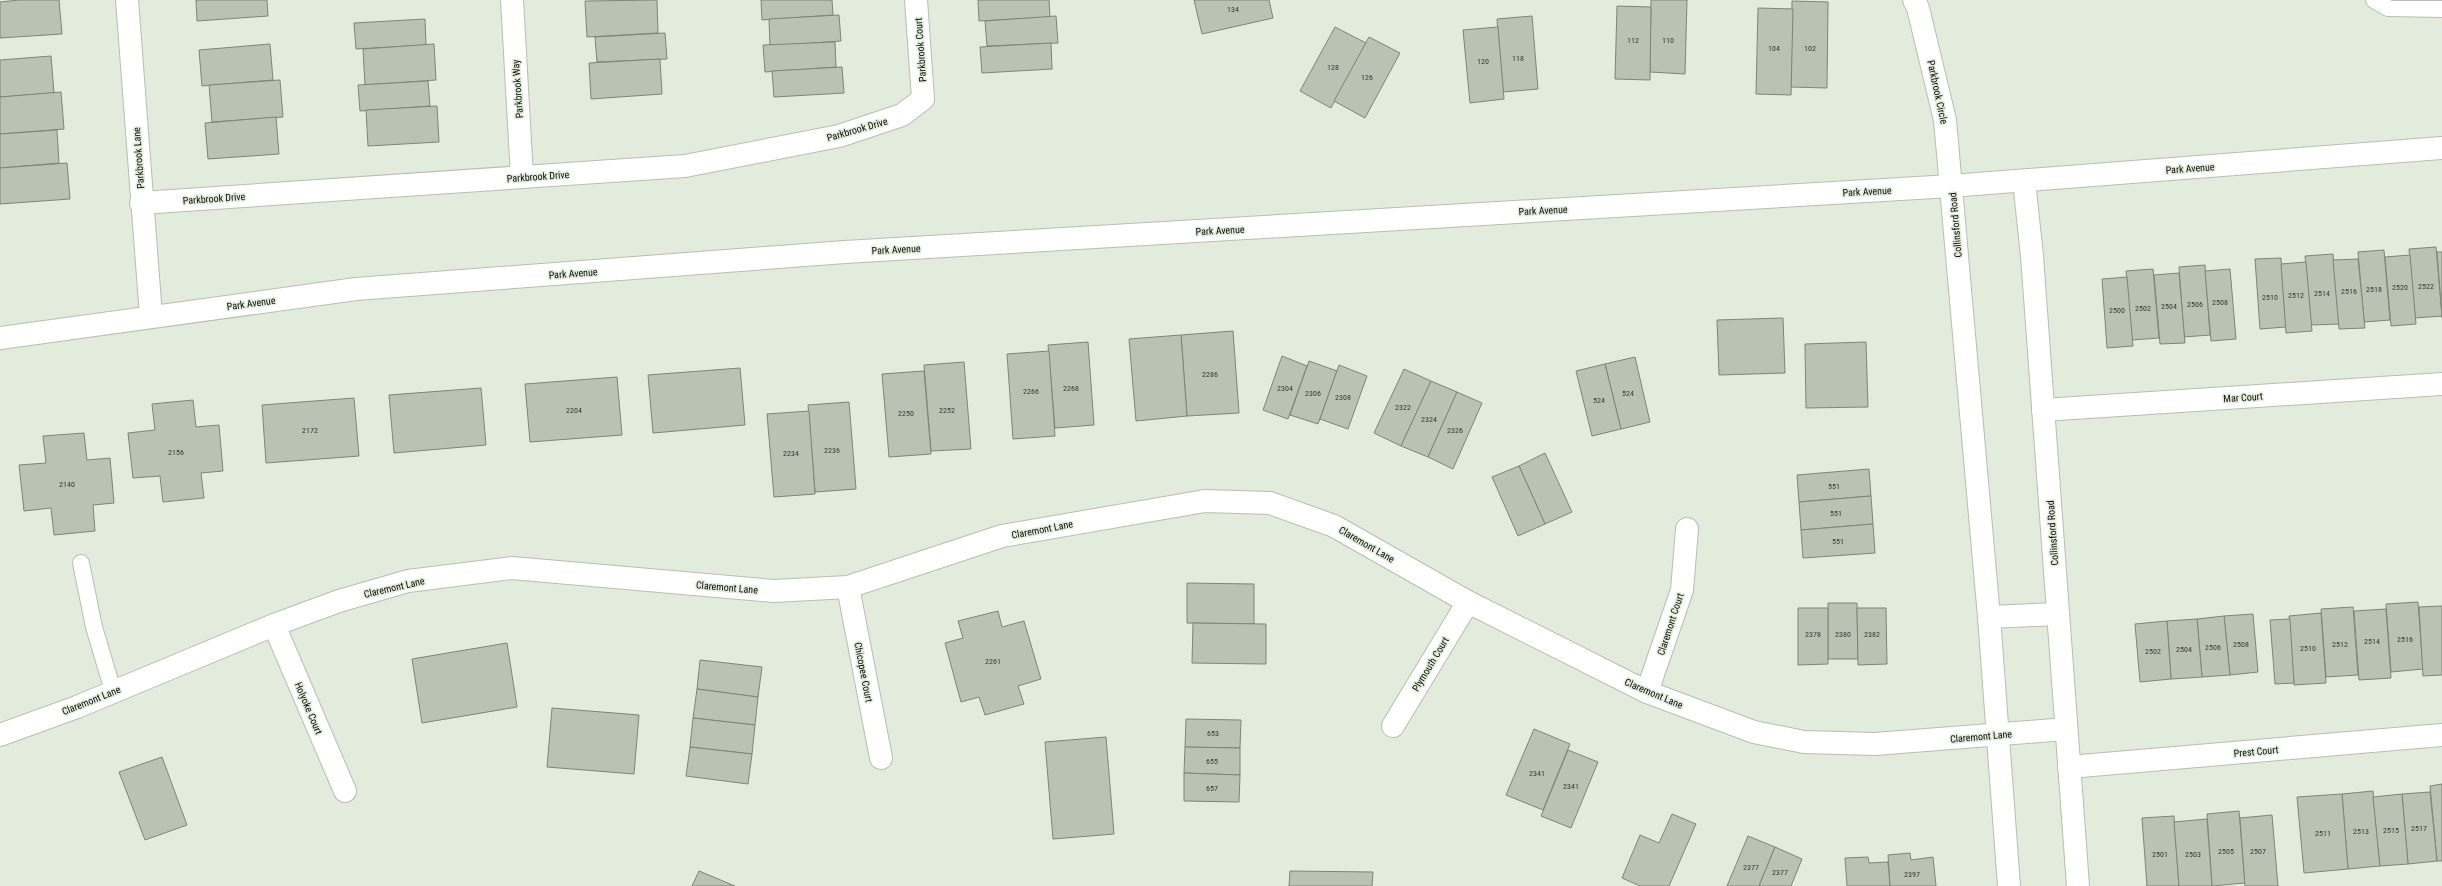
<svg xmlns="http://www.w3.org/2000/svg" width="2442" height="886" viewBox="0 0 2442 886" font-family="'Roboto Condensed',sans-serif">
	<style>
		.building { fill: #bac2b3; stroke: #7d8577 }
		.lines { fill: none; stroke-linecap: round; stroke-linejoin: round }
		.lane-casing { stroke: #b7bfb0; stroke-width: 18 }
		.street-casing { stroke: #b7bfb0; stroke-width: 24 }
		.secondary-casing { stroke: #b7bfb0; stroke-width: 24 }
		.lane { stroke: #fff; stroke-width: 16 }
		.street { stroke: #fff; stroke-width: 22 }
		.secondary { stroke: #fff; stroke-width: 22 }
		.labels { text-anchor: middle; stroke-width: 3; stroke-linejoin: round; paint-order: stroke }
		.number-label { font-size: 8px; fill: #373a33 }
		.street-label { font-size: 10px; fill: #0b0d08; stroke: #e3ebdc }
	</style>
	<rect width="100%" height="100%" fill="#e3ebdc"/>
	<g class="building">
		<path d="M19 0H59L62 34 0 38V2Z"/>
		<path d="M196 0H267L268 16 197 21Z"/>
		<path d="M657 0 658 33 587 37 585 1Z"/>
		<path d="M761 0H832L833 15 762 20Z"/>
		<path d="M978 0H1049L1050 17 979 21Z"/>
		<path d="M1194 0H1269L1273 18 1202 34Z"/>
		<path d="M1651 0H1687L1685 74 1650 72Z"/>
		<path d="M1792 1 1828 2 1827 88 1791 87Z"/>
		<path d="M1617 6 1651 7 1650 80 1615 79Z"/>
		<path d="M1758 8 1793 9 1791 95 1756 94Z"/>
		<path d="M839 15 841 41 770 46 769 19Z"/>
		<path d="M1056 16 1058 43 987 46 985 21Z"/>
		<path d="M1532 16 1538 89 1503 92 1497 19Z"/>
		<path d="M425 19 426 45 356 49 354 23Z"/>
		<path d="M1335 27 1366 43 1331 108 1300 91Z"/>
		<path d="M1498 27 1504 99 1470 103 1463 30Z"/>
		<path d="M665 33 667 59 597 62 595 37Z"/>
		<path d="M1369 37 1400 53 1365 118 1334 101Z"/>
		<path d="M835 42 836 67 765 72 763 45Z"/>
		<path d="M1051 43 1052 69 982 73 980 47Z"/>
		<path d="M270 44 273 80 202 86 199 50Z"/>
		<path d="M434 44 436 80 365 85 363 49Z"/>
		<path d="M51 56 54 93 0 97V60Z"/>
		<path d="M660 59 662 94 591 99 589 63Z"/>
		<path d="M842 67 844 93 774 97 772 71Z"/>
		<path d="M280 80 283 117 212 122 209 85Z"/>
		<path d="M428 81 430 106 360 111 358 85Z"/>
		<path d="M61 92 64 129 0 134V97Z"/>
		<path d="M437 106 439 142 368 146 366 110Z"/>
		<path d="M276 117 279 154 208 159 205 123Z"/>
		<path d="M57 130 59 163 0 168V134Z"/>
		<path d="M67 163 70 199 0 204V168Z"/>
		<path d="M2436 247 2442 316 2415 318 2409 249Z"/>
		<path d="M2384 250 2390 320 2364 322 2358 252Z"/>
		<path d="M2437 252H2442V318V316Z"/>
		<path d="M2333 254 2339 324 2311 325 2305 256Z"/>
		<path d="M2410 255 2416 324 2391 326 2385 257Z"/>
		<path d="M2281 258 2286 327 2260 329 2255 259Z"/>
		<path d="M2358 259 2365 328 2339 329 2333 260Z"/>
		<path d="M2306 262 2312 331 2286 333 2281 264Z"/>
		<path d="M2205 265 2210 335 2184 337 2179 267Z"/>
		<path d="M2153 269 2159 338 2132 340 2126 271Z"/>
		<path d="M2230 269 2236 339 2211 341 2205 271Z"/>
		<path d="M2179 273 2185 343 2160 344 2154 275Z"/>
		<path d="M2127 277 2133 346 2107 348 2102 279Z"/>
		<path d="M1783 318 1785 373 1719 375 1717 320Z"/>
		<path d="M1233 331 1239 413 1187 416 1181 335Z"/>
		<path d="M1181 335 1187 416 1136 421 1129 339Z"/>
		<path d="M1088 342 1094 425 1055 428 1048 345Z"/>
		<path d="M1866 342 1868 407 1806 408 1805 344Z"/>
		<path d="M1049 351 1055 436 1013 439 1007 354Z"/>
		<path d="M1282 356 1307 366 1288 419 1263 410Z"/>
		<path d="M1635 357 1650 422 1621 429 1605 364Z"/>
		<path d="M1309 361 1337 371 1318 424 1290 415Z"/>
		<path d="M964 362 971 449 931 451 924 365Z"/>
		<path d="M1605 364 1621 429 1592 436 1576 371Z"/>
		<path d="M1339 365 1367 376 1348 429 1320 419Z"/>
		<path d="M740 368 745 425 653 433 648 375Z"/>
		<path d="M1404 369 1431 381 1401 446 1374 433Z"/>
		<path d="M924 371 931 454 889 457 882 374Z"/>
		<path d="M617 377 622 435 530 442 525 384Z"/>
		<path d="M1431 381 1457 392 1428 457 1401 446Z"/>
		<path d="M481 388 486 445 394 453 389 395Z"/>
		<path d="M1457 392 1482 403 1453 469 1428 457Z"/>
		<path d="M354 398 359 456 266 463 262 405Z"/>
		<path d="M193 400 196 427 219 425 223 471 201 473 204 498 163 502 160 476 133 478 128 433 155 430 152 404Z"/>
		<path d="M849 402 856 489 815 492 808 405Z"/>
		<path d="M809 411 815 494 774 497 767 414Z"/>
		<path d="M84 433 87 460 110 458 114 503 93 505 95 531 54 535 51 508 24 511 19 465 46 463 43 436Z"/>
		<path d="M1545 453 1572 512 1545 524 1519 466Z"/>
		<path d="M1519 466 1545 524 1518 536 1492 477Z"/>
		<path d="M1869 469 1871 496 1799 502 1797 475Z"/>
		<path d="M1871 496 1873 524 1801 530 1799 502Z"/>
		<path d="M1873 524 1875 553 1803 558 1801 530Z"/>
		<path d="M1187 583 1254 584V624L1187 623Z"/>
		<path d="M2418 602 2423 669 2391 672 2386 604Z"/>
		<path d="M1828 603H1857L1858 659H1828Z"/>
		<path d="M2442 606V675L2423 676 2419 607Z"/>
		<path d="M2353 607 2358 675 2326 677 2321 609Z"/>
		<path d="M1798 608H1828V664L1798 665Z"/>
		<path d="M1857 608H1886L1887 664 1858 665Z"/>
		<path d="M2386 609 2391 678 2359 680 2354 611Z"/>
		<path d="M998 611 1002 627 1024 621 1041 679 1018 686 1024 704 985 715 979 697 961 702 945 643 963 638 958 621Z"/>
		<path d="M2321 613 2326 683 2294 685 2289 616Z"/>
		<path d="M2253 614 2258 672 2230 675 2224 616Z"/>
		<path d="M2224 616 2230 675 2202 677 2197 619Z"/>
		<path d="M2197 619 2202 677 2171 679 2167 621Z"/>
		<path d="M2290 619 2294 683 2275 684 2270 620Z"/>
		<path d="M2167 621 2171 679 2140 682 2135 624Z"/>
		<path d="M1193 623 1266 624V664L1192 663Z"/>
		<path d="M507 643 517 707 422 723 412 659Z"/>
		<path d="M700 660 762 667 758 697 697 689Z"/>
		<path d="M697 689 758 697 755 725 693 718Z"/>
		<path d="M552 708 639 715 634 774 547 767Z"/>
		<path d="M693 718 755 725 752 754 690 747Z"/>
		<path d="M1186 719 1241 720 1240 748 1185 747Z"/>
		<path d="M1534 729 1570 744 1543 810 1506 795Z"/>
		<path d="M1106 737 1114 834 1053 839 1045 742Z"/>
		<path d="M690 747 752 754 748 784 686 776Z"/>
		<path d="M1185 747 1240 748V775L1184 773Z"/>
		<path d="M1568 750 1598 762 1571 828 1541 816Z"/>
		<path d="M162 757 187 825 145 840 119 772Z"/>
		<path d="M1184 773 1240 775 1239 802 1184 801Z"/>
		<path d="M2442 784V861H2437L2430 786Z"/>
		<path d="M2373 791 2380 866 2348 869 2342 794Z"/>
		<path d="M2430 792 2437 861 2408 864 2402 794Z"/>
		<path d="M2342 794 2348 869 2304 873 2297 797Z"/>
		<path d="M2402 794 2408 864 2380 866 2373 797Z"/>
		<path d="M2239 811 2245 883 2212 886 2207 814Z"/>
		<path d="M1672 814 1696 824 1669 886H1640L1622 878 1640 835 1659 843Z"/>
		<path d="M2272 815 2278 886H2245L2240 818Z"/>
		<path d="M2174 816 2179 886H2147L2142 818Z"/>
		<path d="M2207 819 2212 886H2179L2174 822Z"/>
		<path d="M1748 836 1775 847 1759 886H1727Z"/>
		<path d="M1775 847 1802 859 1791 886H1759Z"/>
		<path d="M1910 853 1911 860 1933 857 1936 886H1890L1888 855Z"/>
		<path d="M1868 857 1869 863 1888 862 1890 886H1847L1845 858Z"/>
		<path d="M699 871 735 886H692Z"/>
		<path d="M1290 871 1373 872 1372 886H1289Z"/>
	</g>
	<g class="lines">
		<defs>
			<g id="lane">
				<path d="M2374 0 2388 8 2442 9"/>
				<path d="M81 563 94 627 113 691"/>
			</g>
			<g id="street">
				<path d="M127 0 151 316"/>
				<path d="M512 0 522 177"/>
				<path d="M1914 0 1918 8 1945 120 1989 617 2009 886"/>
				<path d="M2024 181 2032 256 2078 886"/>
				<path d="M141 203 685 166 839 136 902 115 923 99 916 0"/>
				<path d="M2043 410 2442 384"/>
				<path d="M848 587 881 758"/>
				<path d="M1989 617 2058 614"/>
				<path d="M274 625 345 791"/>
				<path d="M1647 692 1682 590 1687 529"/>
				<path d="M1393 726 1468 602"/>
				<path d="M0 735 77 707 274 625 339 601 408 581 512 568 774 591 848 587 1002 536 1205 501 1270 503 1334 526 1468 602 1647 692 1754 732 1804 742 1875 744 2066 729"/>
				<path d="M2069 767 2442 735"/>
			</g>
			<path id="secondary" d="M0 338 356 289 845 252 1951 186 2442 148"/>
		</defs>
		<use href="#lane" class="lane-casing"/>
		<use href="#street" class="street-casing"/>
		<use href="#secondary" class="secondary-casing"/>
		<use href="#lane" class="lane"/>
		<use href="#street" class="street"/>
		<use href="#secondary" class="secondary"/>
	</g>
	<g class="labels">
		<g class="number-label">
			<text x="1233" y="12">134</text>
			<text x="1633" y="43">112</text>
			<text x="1668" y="43">110</text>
			<text x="1774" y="51">104</text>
			<text x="1810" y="51">102</text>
			<text x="1518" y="61">118</text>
			<text x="1483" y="64">120</text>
			<text x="1333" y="70">128</text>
			<text x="1367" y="80">126</text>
			<text x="2426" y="289">2522</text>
			<text x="2400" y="290">2520</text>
			<text x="2374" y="292">2518</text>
			<text x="2349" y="294">2516</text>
			<text x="2322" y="296">2514</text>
			<text x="2296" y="298">2512</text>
			<text x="2270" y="300">2510</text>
			<text x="2220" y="305">2508</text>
			<text x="2195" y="307">2506</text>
			<text x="2169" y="309">2504</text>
			<text x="2143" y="311">2502</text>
			<text x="2117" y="313">2500</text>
			<text x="1210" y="377">2286</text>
			<text x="1071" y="391">2268</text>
			<text x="1285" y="391">2304</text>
			<text x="1031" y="394">2266</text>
			<text x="1313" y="396">2306</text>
			<text x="1628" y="396">524</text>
			<text x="1343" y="400">2308</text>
			<text x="1599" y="403">524</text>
			<text x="1403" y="410">2322</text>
			<text x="574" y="413">2204</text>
			<text x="947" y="413">2252</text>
			<text x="906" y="416">2250</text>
			<text x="1429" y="422">2324</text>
			<text x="310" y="433">2172</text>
			<text x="1455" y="433">2326</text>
			<text x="832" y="453">2236</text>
			<text x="176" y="455">2156</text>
			<text x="791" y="456">2234</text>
			<text x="67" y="487">2140</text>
			<text x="1834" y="489">551</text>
			<text x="1836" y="516">551</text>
			<text x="1838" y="544">551</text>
			<text x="1813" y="637">2378</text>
			<text x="1843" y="637">2380</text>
			<text x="1872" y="637">2382</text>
			<text x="2405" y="642">2516</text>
			<text x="2372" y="644">2514</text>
			<text x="2241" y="647">2508</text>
			<text x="2340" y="647">2512</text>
			<text x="2213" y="650">2506</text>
			<text x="2308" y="651">2510</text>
			<text x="2184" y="652">2504</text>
			<text x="2153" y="654">2502</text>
			<text x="993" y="664">2261</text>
			<text x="1213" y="736">653</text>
			<text x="1212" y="764">655</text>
			<text x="1537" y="776">2341</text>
			<text x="1571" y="789">2341</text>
			<text x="1212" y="791">657</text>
			<text x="2419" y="831">2517</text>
			<text x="2391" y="833">2515</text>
			<text x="2361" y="834">2513</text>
			<text x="2323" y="836">2511</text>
			<text x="2226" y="854">2505</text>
			<text x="2258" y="854">2507</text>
			<text x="2160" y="857">2501</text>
			<text x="2193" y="857">2503</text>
			<text x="1751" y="870">2377</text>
			<text x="1780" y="875">2377</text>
			<text x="1912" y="877">2397</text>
		</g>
		<g class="street-label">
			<text transform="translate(920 50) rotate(-94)" y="4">Parkbrook Court</text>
			<text transform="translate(517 89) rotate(-94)" y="4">Parkbrook Way</text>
			<text transform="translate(1938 92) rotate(78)" y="4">Parkbrook Circle</text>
			<text transform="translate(857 129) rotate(-16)" y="4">Parkbrook Drive</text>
			<text transform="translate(138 158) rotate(-94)" y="4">Parkbrook Lane</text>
			<text transform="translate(2190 168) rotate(-4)" y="4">Park Avenue</text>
			<text transform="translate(538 176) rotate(-4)" y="4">Parkbrook Drive</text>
			<text transform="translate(1867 191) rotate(-3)" y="4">Park Avenue</text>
			<text transform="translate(214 198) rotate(-4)" y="4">Parkbrook Drive</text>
			<text transform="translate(1543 210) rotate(-3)" y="4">Park Avenue</text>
			<text transform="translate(1955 225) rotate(-95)" y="4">Collinsford Road</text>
			<text transform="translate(1220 230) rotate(-3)" y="4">Park Avenue</text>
			<text transform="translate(896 249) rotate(-3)" y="4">Park Avenue</text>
			<text transform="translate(573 273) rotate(-4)" y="4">Park Avenue</text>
			<text transform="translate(251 303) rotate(-8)" y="4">Park Avenue</text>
			<text transform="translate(2243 397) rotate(-4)" y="4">Mar Court</text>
			<text transform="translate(1042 529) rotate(-11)" y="4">Claremont Lane</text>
			<text transform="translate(2052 533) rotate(-94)" y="4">Collinsford Road</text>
			<text transform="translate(1367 544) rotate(30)" y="4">Claremont Lane</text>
			<text transform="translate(394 587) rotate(-13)" y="4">Claremont Lane</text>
			<text transform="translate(727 587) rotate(5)" y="4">Claremont Lane</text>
			<text transform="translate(1670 624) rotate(-72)" y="4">Claremont Court</text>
			<text transform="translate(1430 664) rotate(-59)" y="4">Plymouth Court</text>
			<text transform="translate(864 672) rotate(79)" y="4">Chicopee Court</text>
			<text transform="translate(1654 693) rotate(23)" y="4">Claremont Lane</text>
			<text transform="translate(91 700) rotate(-22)" y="4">Claremont Lane</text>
			<text transform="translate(309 708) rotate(67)" y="4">Holyoke Court</text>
			<text transform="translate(1981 736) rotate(-5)" y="4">Claremont Lane</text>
			<text transform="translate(2256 751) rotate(-5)" y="4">Prest Court</text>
		</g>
	</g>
</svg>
